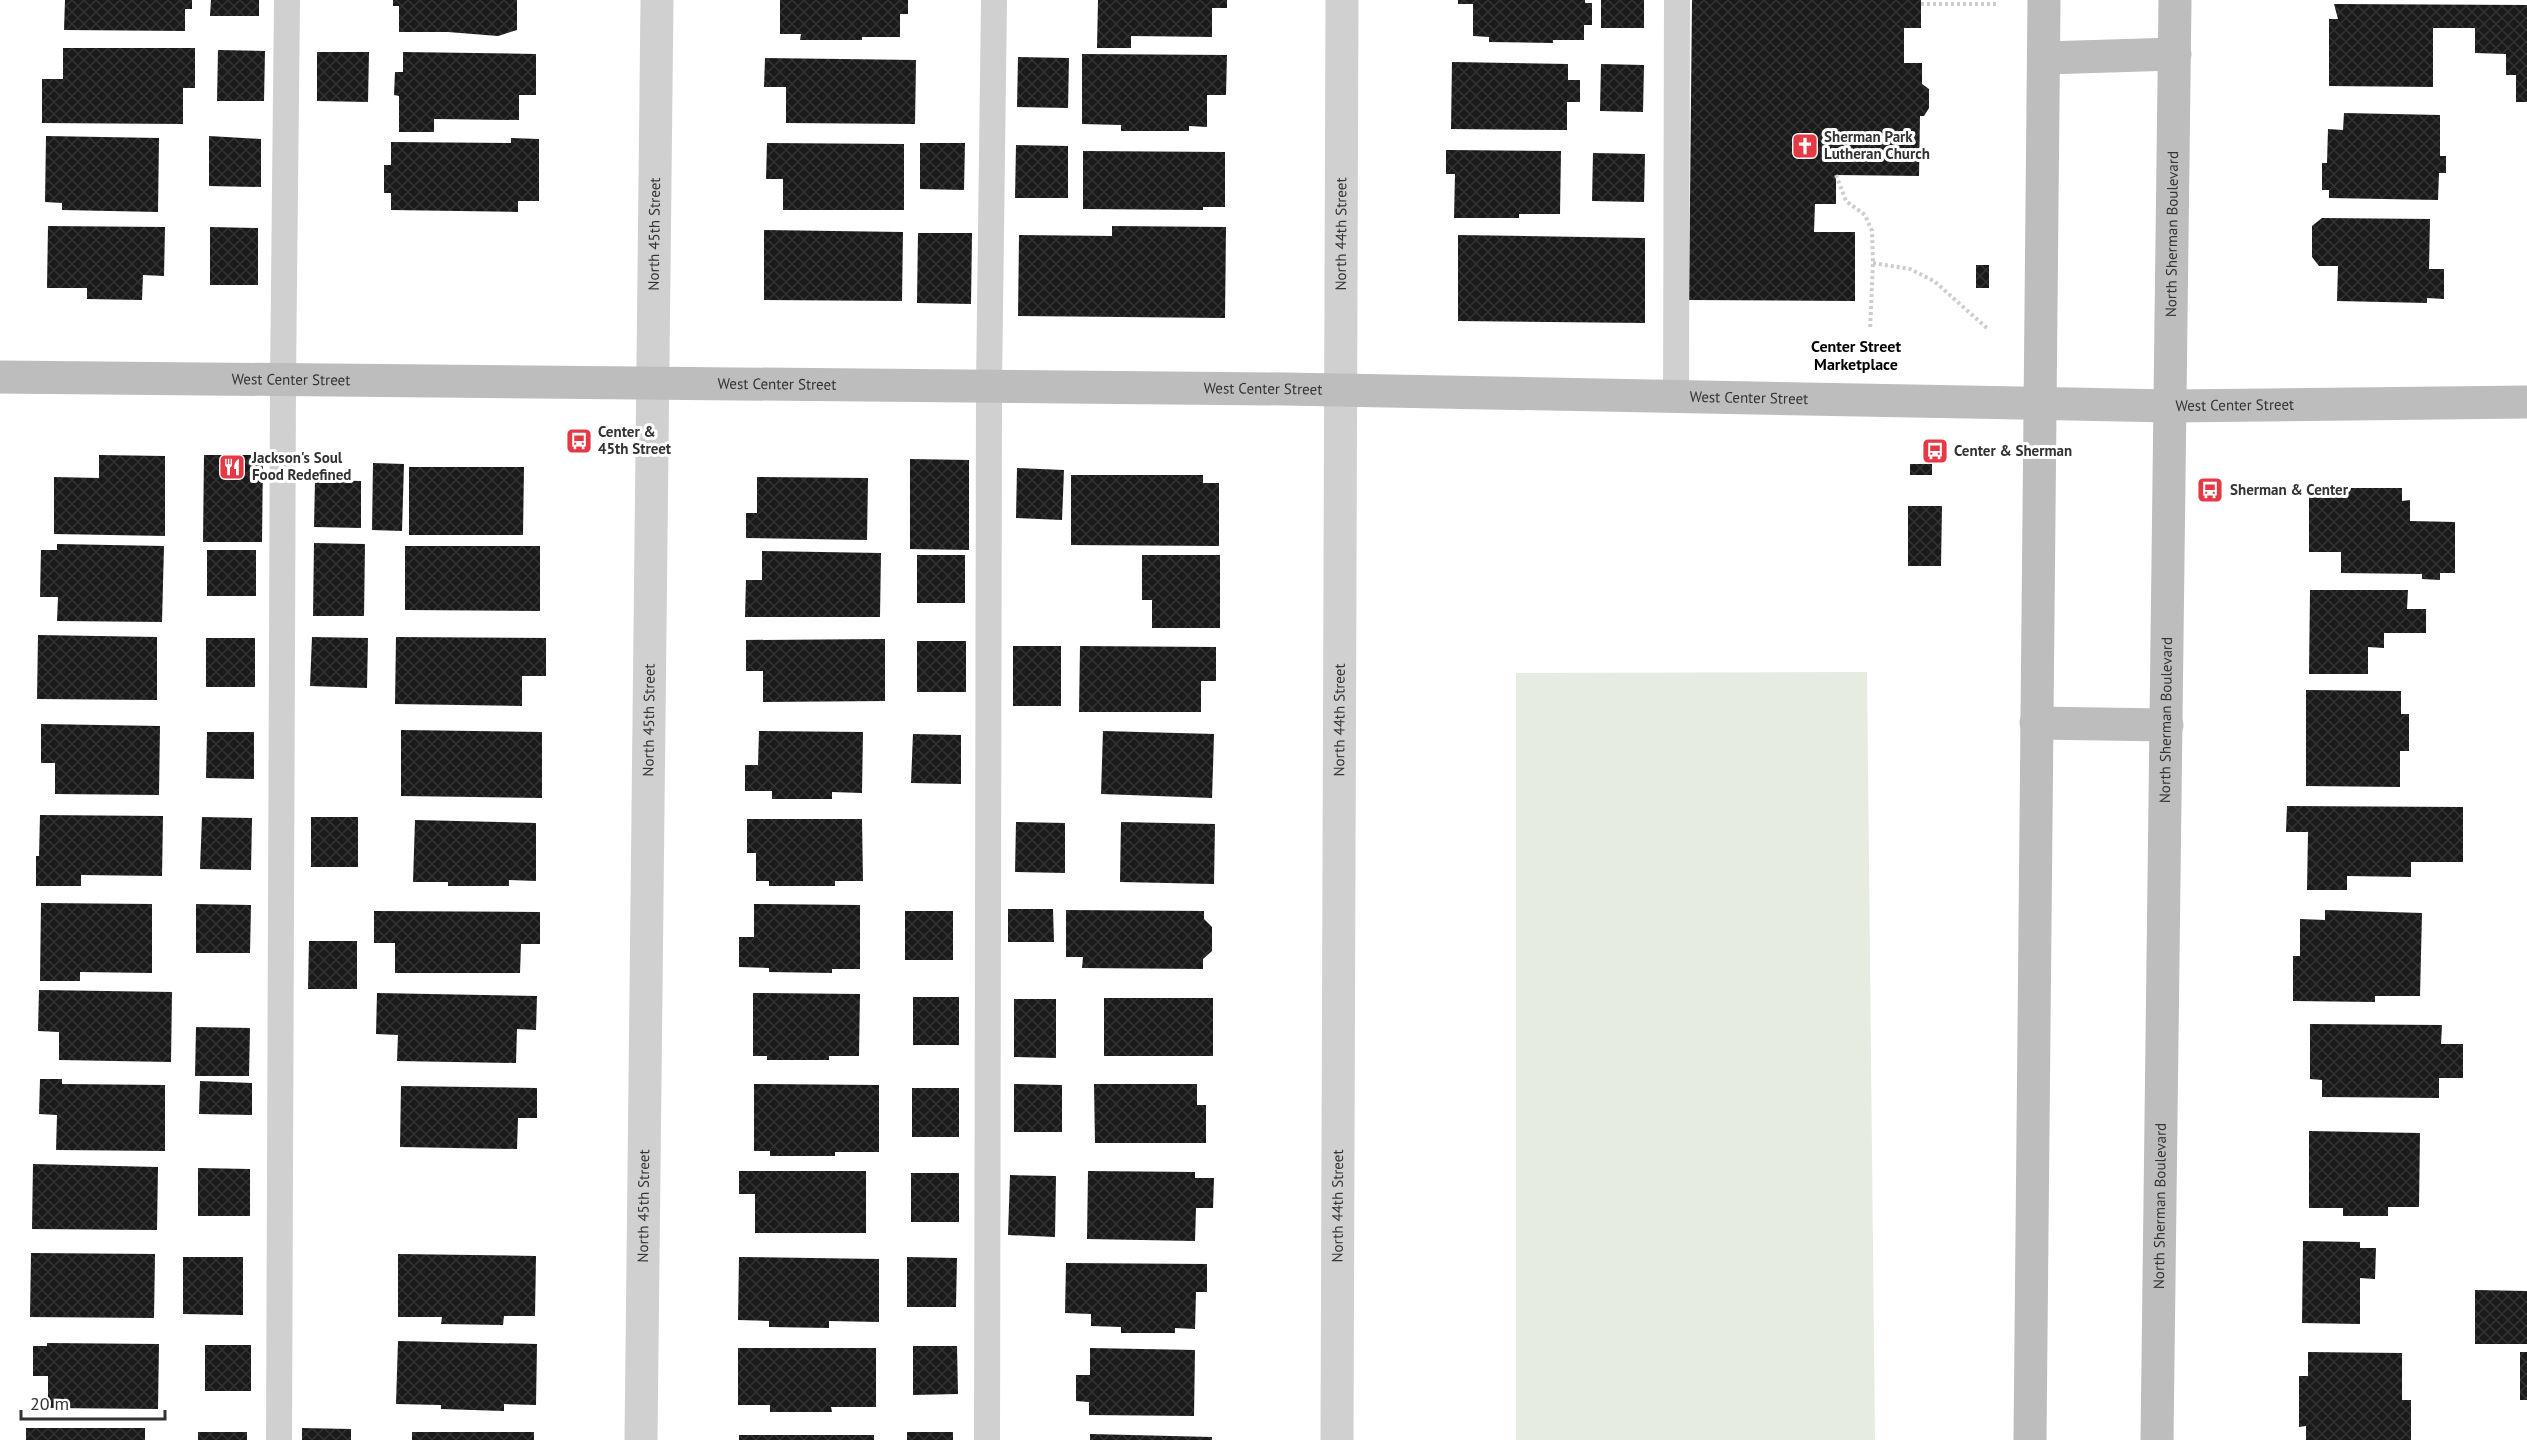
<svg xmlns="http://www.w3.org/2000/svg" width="2527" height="1440" viewBox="0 0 2527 1440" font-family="'PT Sans',sans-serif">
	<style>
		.grass { fill: #e6ecdf }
		.building { fill: url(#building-cross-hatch) }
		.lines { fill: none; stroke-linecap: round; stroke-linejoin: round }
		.path { stroke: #cdcdcd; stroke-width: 4; stroke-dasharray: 3 3; stroke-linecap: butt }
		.lane { stroke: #d0d0d0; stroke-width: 26 }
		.street { stroke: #d0d0d0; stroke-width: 33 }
		.secondary { stroke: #bdbdbd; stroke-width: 33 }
		.labels { text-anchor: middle; stroke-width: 6; stroke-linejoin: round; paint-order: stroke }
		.poi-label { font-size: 15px; font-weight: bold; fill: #333; stroke: #fff; text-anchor: start }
		.street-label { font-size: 15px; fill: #333; stroke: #fff }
		.neighbourhood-label { font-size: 16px; font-weight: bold; fill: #000; stroke: #fff }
	</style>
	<defs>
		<pattern id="building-cross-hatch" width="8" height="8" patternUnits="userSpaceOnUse" patternTransform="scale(1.5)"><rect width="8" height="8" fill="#1a1a1a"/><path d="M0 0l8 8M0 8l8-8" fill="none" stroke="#333"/></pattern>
	</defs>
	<rect width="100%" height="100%" fill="#fff"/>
	<path class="grass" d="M1867 672 1875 1440H1516V673Z"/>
	<g class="building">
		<path d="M65 0H192V9H185V31L64 30Z"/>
		<path d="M211 0H259V16H210Z"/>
		<path d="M393 0H517V30L498 36 448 32H399V6H393Z"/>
		<path d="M780 0H908V14H900V37H862V40H800L801 34H780Z"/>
		<path d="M1098 0H1227V8H1212V37L1131 36V48H1097Z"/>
		<path d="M1458 0H1585V3H1592V25H1584V40H1553V43L1489 42V37L1473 36V4H1458Z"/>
		<rect x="1601" y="0" width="43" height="28"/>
		<path d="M1692 0H1921V28H1904V63H1922V84L1929 89V108L1924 116H1920L1919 176 1836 175V204H1815L1814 232H1855V301L1689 300Z"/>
		<path d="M2334 4 2527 5V102H2516V75H2506V54L2475 53V28H2433V87L2329 86V19H2338Z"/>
		<path d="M63 48H195V88H183V124L42 123V79H63Z"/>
		<path d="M218 50 265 51 264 101H217Z"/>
		<path d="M317 52H369L368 102 317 101Z"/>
		<path d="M403 52 536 54V95H519V120L434 119V132H399V96L394 95 395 72H403Z"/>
		<path d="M1082 54 1227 55 1226 95H1207V127L1189 126V131H1121V125L1082 124Z"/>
		<path d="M1018 57 1069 58 1068 108 1017 107Z"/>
		<path d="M765 58 916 60 915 124 786 123V87H764Z"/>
		<path d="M1452 62 1568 64V80H1580V102H1567V130L1451 129Z"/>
		<path d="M1601 64 1644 65 1643 112 1600 111Z"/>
		<path d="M2344 113 2440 115V156H2446V173H2439L2438 200 2329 198V190H2322V163H2327L2328 129 2343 130Z"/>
		<path d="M46 136 159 138 158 212 62 210V203L45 202Z"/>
		<path d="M209 136 261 139V187L209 186Z"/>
		<path d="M511 138 539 139V201H518V212L391 210V193H384V165H391V142L511 143Z"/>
		<path d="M767 143 904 144V210H783V179H766Z"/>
		<path d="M920 143H965L964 190 920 189Z"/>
		<path d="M1016 145 1068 146V198H1015Z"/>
		<path d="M1446 150 1561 151 1560 214H1519V218H1454L1455 174H1446Z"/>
		<path d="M1083 151 1225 152V207H1203V210L1083 209Z"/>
		<path d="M1593 153 1645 154 1644 202 1592 201Z"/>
		<path d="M2322 218 2430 219 2429 269H2444V299L2427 298V303L2337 301 2338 266H2319L2312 257V226Z"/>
		<path d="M48 226 165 227 164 276 143 275 142 300 87 299V288H47Z"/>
		<path d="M1112 226 1226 227 1225 318 1018 316 1019 235 1112 236Z"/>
		<path d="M210 227 258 228V285H210Z"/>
		<path d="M764 230 903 232 902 301 764 300Z"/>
		<path d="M918 233H972L971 304 917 303Z"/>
		<path d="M1458 235 1645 238V323L1458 321Z"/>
		<rect x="1976" y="265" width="13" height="23"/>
		<path d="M99 455 165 456V536L54 534V477L99 478Z"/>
		<path d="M204 455H263L262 542H203Z"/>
		<path d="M910 459 969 460V550L910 549Z"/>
		<path d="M373 463 404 464 402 531 372 530Z"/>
		<rect x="1910" y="464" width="22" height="11"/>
		<path d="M409 467H524L523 535H409Z"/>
		<path d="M1017 468 1064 470 1062 520 1016 518Z"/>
		<path d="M1071 475H1203V483H1219V546L1071 545Z"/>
		<path d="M757 477 868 478 867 540 746 538V513H757Z"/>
		<path d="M315 480 361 481V528L314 527Z"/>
		<path d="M2341 488H2402V501L2410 500V521L2455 522V573H2440V580L2422 579V574L2341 573V552H2309V492L2341 493Z"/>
		<path d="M1908 506H1942L1941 566H1908Z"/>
		<path d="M314 543 365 544 364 616H313Z"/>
		<path d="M57 544 164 546 162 622 57 621 58 597H40L41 550H57Z"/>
		<path d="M405 546H540V611L405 610Z"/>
		<rect x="207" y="550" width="49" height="46"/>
		<path d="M762 551 881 553 880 617H745L746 580H762Z"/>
		<rect x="917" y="555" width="48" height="48"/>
		<path d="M1142 555H1220V628H1152V600H1142Z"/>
		<path d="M2310 590H2408L2407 609H2426V633H2384V648L2368 647V674H2309Z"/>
		<path d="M38 635 157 637V700L37 699Z"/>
		<path d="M312 637 368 638 367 688 310 686Z"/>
		<path d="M396 637 546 638V676H522V706L395 704Z"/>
		<rect x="206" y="638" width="49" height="49"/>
		<path d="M885 639V701L763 702V671H746V640Z"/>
		<rect x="917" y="641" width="49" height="51"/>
		<rect x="1013" y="646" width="48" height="60"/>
		<path d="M1080 646 1216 647V681H1201V712H1079Z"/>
		<path d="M2306 690 2401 691V714H2409V751H2400V787L2306 786Z"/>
		<path d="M41 724 160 726 159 795 55 794V763H41Z"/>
		<path d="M401 730 542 732V798L401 796Z"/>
		<path d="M759 731 863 732 862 793 832 792V799H772V791H745V765H758Z"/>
		<path d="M1103 731 1214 734 1212 798 1101 794Z"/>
		<path d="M207 732H254V779L206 778Z"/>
		<path d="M913 734 961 735V784L911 783Z"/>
		<path d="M2287 806 2463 807V862H2411V877L2347 876V890H2307L2308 832H2286Z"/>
		<path d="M40 815 163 816 162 876 81 875V886H36V856H39Z"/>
		<path d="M202 817 252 818 251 870 200 869Z"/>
		<rect x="311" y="817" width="47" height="50"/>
		<path d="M747 819H862L863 881H835V886H769V881H756V853H747Z"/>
		<path d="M415 820 536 823V881L509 880V886H448V882H413Z"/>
		<path d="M1016 822 1065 823V873L1015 872Z"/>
		<path d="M1121 822 1215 824 1214 884 1120 882Z"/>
		<path d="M41 903 152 904V973L80 972V981H40Z"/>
		<path d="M196 904 251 905 250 953H196Z"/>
		<path d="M754 904 860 905V969H832V973L769 972V968L739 967V937H754Z"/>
		<path d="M1008 909H1053L1054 942H1008Z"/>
		<path d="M1066 910 1204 911V919L1212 927V951L1203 959V969L1082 968 1083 957H1066Z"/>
		<path d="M2325 910 2422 913 2420 996H2375V1002L2293 1001V956H2300V919L2325 920Z"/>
		<path d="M374 911 540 912V944H521L520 973H395V943H374Z"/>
		<rect x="905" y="911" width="48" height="49"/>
		<path d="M309 941H357V989H308Z"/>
		<path d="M39 990 172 992 171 1062 59 1060V1032L38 1031Z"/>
		<path d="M377 993 537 996 536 1030 517 1029 516 1063 397 1061 398 1035 376 1034Z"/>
		<path d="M753 993 860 994 859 1056H829V1060H767V1056H753Z"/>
		<rect x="913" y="997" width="46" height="48"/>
		<rect x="1104" y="998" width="109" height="58"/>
		<path d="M1014 999H1056V1058L1014 1057Z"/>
		<path d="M2310 1024 2442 1025 2441 1044H2463V1078H2439V1098L2322 1097V1080L2310 1079Z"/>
		<path d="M196 1027 250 1028 249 1076H195Z"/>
		<path d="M40 1079H62V1084L165 1085V1151L56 1150 57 1115 39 1114Z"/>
		<path d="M200 1081 252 1083V1115L199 1114Z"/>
		<path d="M754 1084 879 1085V1152H835V1156H770V1151H754Z"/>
		<path d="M1014 1084 1062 1085V1132H1014Z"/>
		<path d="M1094 1084H1197V1105H1206V1143H1095Z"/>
		<path d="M401 1086 537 1088V1118H518L517 1149 400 1147Z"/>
		<rect x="912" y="1088" width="47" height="49"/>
		<path d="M2309 1131 2420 1133 2419 1207H2388V1216H2343V1208H2309Z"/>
		<path d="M33 1164 158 1167 157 1230 32 1229Z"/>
		<path d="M198 1168 250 1169V1216H198Z"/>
		<path d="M739 1171H866V1233H755V1194H739Z"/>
		<path d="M1088 1171 1195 1172V1178H1214L1213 1208H1196L1195 1241 1087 1239Z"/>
		<rect x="911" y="1173" width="48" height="49"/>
		<path d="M1010 1175 1056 1176 1055 1237 1008 1235Z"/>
		<path d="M2303 1241 2360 1242V1248H2376L2375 1279 2360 1278V1324L2302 1323Z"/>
		<path d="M31 1253 155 1254 154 1318 30 1317Z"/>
		<path d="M398 1254 536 1256 535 1316H504L503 1325 441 1324 442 1317H398Z"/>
		<path d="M183 1257H243V1315L183 1314Z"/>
		<path d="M739 1257 879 1259V1322L829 1321V1328L769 1327V1321L738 1320Z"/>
		<path d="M907 1257 957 1258 956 1307H907Z"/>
		<path d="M1066 1263 1207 1264V1292H1196L1195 1329 1175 1328V1333H1121V1327L1091 1326V1314L1065 1313Z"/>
		<path d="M2475 1290 2527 1291V1344H2475Z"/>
		<path d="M398 1341 537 1344 536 1405 504 1404V1411L441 1409V1405L396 1404Z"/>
		<path d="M47 1343 159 1344 158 1409 48 1408V1376H33V1346H47Z"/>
		<rect x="205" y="1345" width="46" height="46"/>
		<path d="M913 1346H957L958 1394 913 1395Z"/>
		<path d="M738 1348H876V1407H831L832 1412H770V1405H738Z"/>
		<path d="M1090 1348 1195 1350 1194 1416 1089 1415V1402L1076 1401V1375H1090Z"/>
		<path d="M2308 1352 2402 1353V1400H2411V1440H2306V1426L2299 1427V1376H2308Z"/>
		<rect x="2520" y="1352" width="7" height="48"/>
		<rect x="26" y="1428" width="119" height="12"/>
		<path d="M302 1428 351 1429V1440H302Z"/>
		<rect x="198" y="1432" width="49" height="8"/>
		<rect x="412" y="1432" width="122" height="8"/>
		<rect x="907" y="1432" width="46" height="8"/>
		<path d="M1090 1434 1212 1437V1440H1090Z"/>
		<rect x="739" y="1435" width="135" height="5"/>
	</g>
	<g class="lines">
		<g class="path">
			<path d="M1921 4H1999"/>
			<path d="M1836 175 1846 201 1865 215 1872 231 1873 263 1870 330"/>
			<path d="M1873 263 1910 269 1934 281 1989 330"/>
		</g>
		<g class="lane">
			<path d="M1676 396 1677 0"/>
			<path d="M279 1440 283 380 287 0"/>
			<path d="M987 1440 989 387 994 0"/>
		</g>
		<g class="street">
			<path id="s1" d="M641 1440 657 0"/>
			<path id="s2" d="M1337 1440 1342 0"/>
		</g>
		<g class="secondary">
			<path d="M2044 58 2175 54"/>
			<path id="s3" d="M0 377 1285 389 2171 406 2527 402"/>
			<path d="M2036 723 2167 725"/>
			<path d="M2030 1440 2044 0"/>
			<path id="s4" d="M2157 1440 2175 0"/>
		</g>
	</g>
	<defs>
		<symbol id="church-square" viewBox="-11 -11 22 22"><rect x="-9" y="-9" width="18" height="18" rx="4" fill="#e63946" stroke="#fff"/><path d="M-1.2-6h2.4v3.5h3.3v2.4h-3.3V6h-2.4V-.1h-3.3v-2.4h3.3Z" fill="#fff"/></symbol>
		<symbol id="bus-square" viewBox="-11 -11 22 22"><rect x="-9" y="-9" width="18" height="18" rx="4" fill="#e63946" stroke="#fff"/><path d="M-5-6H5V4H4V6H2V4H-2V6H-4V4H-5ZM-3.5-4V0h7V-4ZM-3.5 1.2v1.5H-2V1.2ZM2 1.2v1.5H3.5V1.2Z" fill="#fff"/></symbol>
		<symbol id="restaurant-square" viewBox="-11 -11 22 22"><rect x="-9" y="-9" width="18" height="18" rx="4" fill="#e63946" stroke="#fff"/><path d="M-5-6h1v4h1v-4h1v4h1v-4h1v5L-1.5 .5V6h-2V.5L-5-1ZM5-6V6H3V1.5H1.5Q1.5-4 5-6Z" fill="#fff"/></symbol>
	</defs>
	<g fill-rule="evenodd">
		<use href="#church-square" x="1790" y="131" width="30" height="30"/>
		<use href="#bus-square" x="564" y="426" width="30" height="30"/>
		<use href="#bus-square" x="1920" y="436" width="30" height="30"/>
		<use href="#restaurant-square" x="217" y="452" width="30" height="30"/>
		<use href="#bus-square" x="2195" y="475" width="30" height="30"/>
	</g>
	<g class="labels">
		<g class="poi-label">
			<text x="1824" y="142">Sherman Park<tspan x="1824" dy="17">Lutheran Church</tspan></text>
			<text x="598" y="437">Center &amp;<tspan x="598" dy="17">45th Street</tspan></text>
			<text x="1954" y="456">Center &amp; Sherman</text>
			<text x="252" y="463">Jackson's Soul<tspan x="252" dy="17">Food Redefined</tspan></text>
			<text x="2230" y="495">Sherman &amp; Center</text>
		</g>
		<g class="street-label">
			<text dy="5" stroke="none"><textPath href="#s1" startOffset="1206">North 45th Street</textPath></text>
			<text dy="5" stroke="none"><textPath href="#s2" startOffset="1206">North 44th Street</textPath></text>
			<text dy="5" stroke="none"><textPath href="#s4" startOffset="1206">North Sherman Boulevard</textPath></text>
			<text dy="5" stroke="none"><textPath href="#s3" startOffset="291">West Center Street</textPath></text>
			<text dy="5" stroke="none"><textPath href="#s3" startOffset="777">West Center Street</textPath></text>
			<text dy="5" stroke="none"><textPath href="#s3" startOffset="1263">West Center Street</textPath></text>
			<text dy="5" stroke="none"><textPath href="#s3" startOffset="1749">West Center Street</textPath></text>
			<text dy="5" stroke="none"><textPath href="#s3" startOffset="2235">West Center Street</textPath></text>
			<text dy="5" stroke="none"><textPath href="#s1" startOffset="720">North 45th Street</textPath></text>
			<text dy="5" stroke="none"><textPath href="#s2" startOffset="720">North 44th Street</textPath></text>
			<text dy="5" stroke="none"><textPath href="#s4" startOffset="720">North Sherman Boulevard</textPath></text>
			<text dy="5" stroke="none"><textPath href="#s1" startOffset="234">North 45th Street</textPath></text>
			<text dy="5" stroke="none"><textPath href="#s2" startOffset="234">North 44th Street</textPath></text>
			<text dy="5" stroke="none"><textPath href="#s4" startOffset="234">North Sherman Boulevard</textPath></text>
		</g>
		<g class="neighbourhood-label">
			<text x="1856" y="352">Center Street<tspan x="1856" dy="18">Marketplace</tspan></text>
		</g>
	</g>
	<path d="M21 1410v9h144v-9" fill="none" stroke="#333333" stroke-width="3"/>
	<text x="30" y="1410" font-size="18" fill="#333333" stroke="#ffffff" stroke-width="4.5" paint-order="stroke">20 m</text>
</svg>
